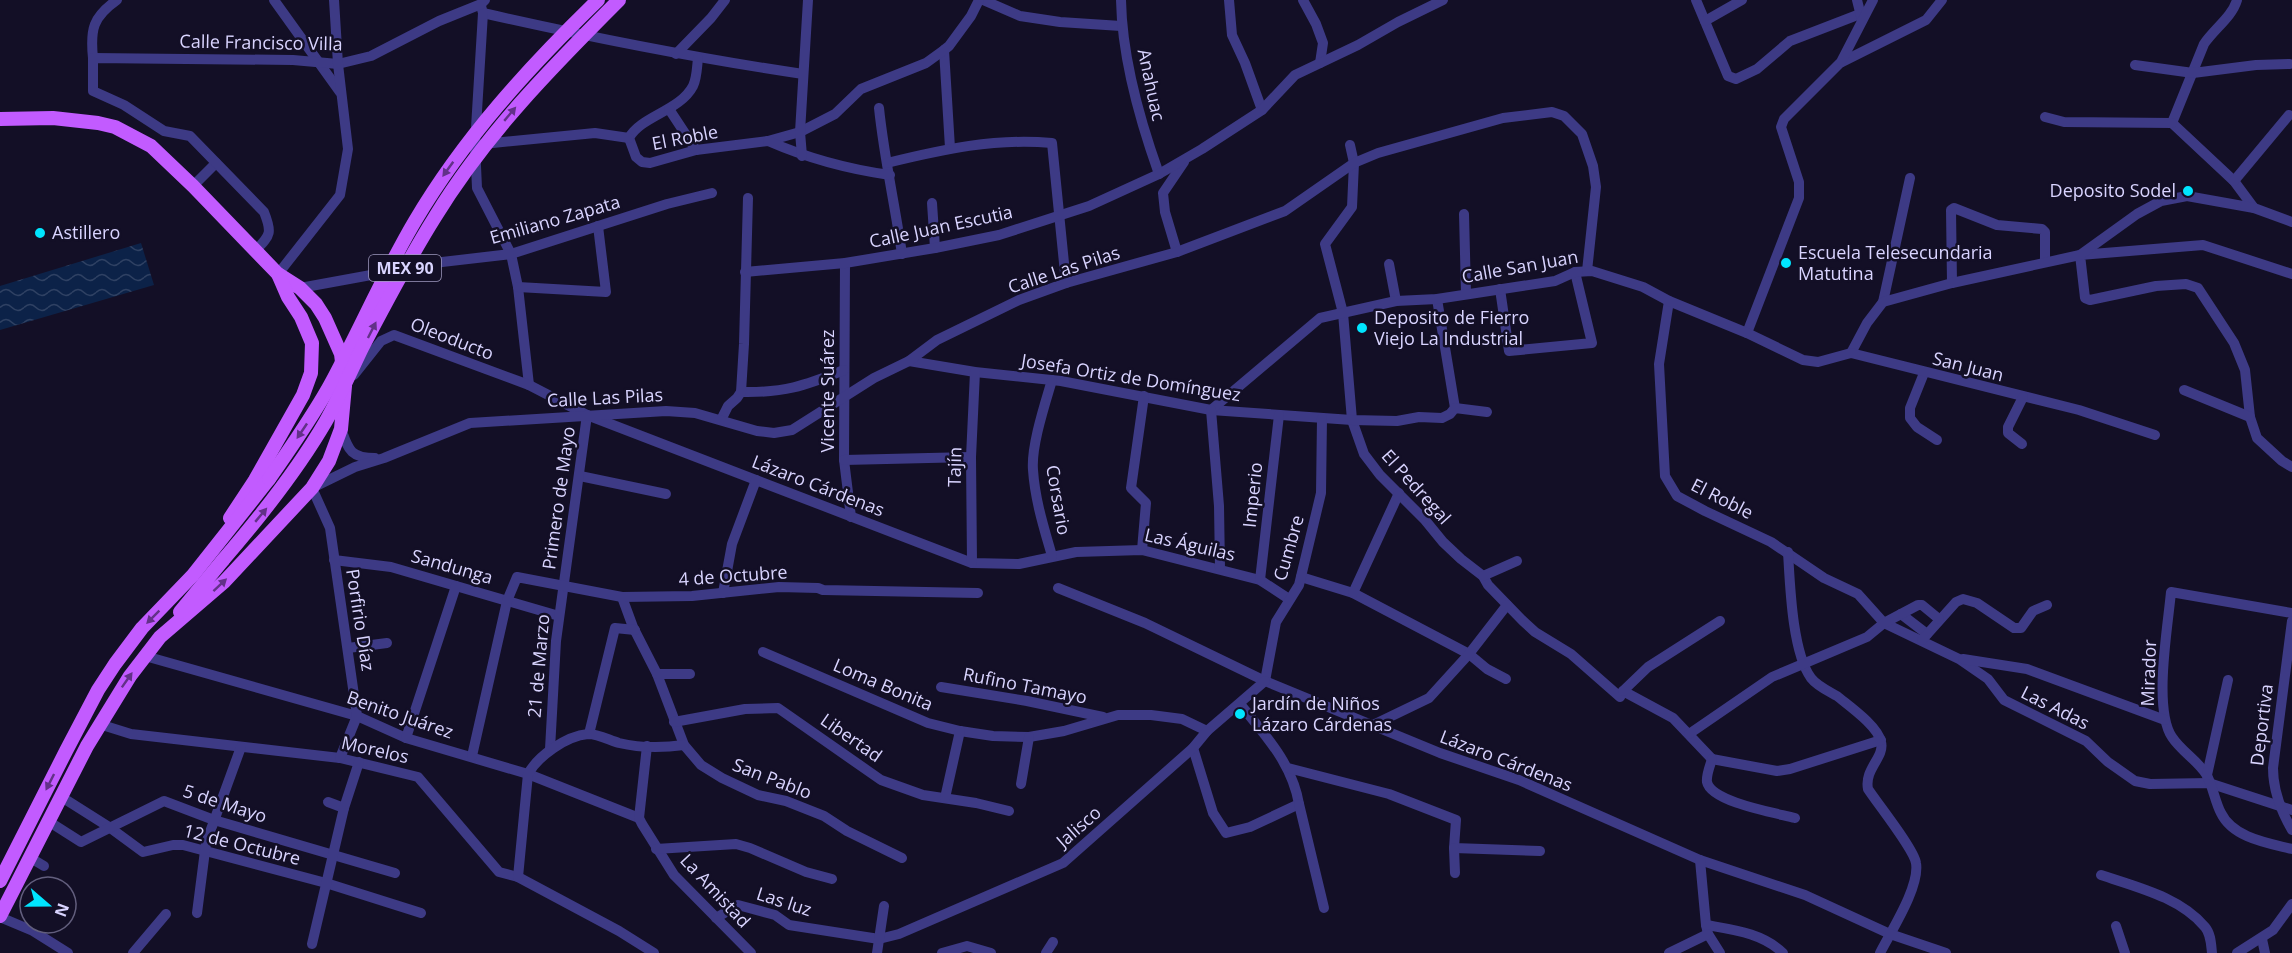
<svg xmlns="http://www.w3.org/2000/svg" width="2292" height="953" viewBox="0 0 2292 953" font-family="'Open Sans',sans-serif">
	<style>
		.water { fill: url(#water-waves) }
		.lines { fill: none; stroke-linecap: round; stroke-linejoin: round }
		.minor { stroke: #3d3a85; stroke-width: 10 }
		.major { stroke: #c25bff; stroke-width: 14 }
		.major-bridge { stroke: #c25bff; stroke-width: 14 }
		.oneway { fill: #623188 }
		.poi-dot { fill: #00e5ff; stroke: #130f26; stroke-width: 2 }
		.labels { text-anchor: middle; stroke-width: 5; stroke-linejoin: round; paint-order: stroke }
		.shield { fill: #130f26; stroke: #9e99be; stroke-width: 1.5 }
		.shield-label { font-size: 16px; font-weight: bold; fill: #d9d4ff }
		.street-label { font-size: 18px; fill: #d9d4ff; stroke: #130f26 }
		.poi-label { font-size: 18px; fill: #d9d4ff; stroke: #130f26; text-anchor: start }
	</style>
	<defs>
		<pattern id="water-waves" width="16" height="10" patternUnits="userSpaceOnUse" patternTransform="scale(1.5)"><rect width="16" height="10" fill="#0c2248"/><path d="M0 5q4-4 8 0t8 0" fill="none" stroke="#2f4163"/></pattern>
	</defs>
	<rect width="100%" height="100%" fill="#130f26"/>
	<path class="water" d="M141 243 154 285 0 330V286Z"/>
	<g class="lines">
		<g class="minor">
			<path d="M274 0 340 92"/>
			<path d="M983 0 1020 16 1060 22 1121 26"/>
			<path d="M1121 0C1122 57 1140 121 1159 174"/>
			<path d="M1229 0 1232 35 1245 63 1262 110"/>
			<path d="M1303 0 1316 24 1323 43 1320 63"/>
			<path d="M1696 0 1728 76 1736 79 1757 69 1790 41 1860 14"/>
			<path d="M1857 0 1862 20"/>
			<path d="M2237 0C2232 17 2214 29 2204 44L2172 123 2234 181 2254 208"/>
			<path d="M481 6 483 13C589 37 695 58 803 74"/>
			<path d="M483 13 475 144 477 188 511 254 518 287 529 385"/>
			<path d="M1705 21 1742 0"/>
			<path d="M944 50 950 148"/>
			<path d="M676 54 711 18 725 0"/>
			<path d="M93 58C90 29 93 17 117 0"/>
			<path d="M698 58C697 66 697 78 693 86 680 111 641 116 629 138L636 157 642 162 650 163 696 150 768 141 800 132 835 114 861 89 926 63 944 50 949 46 971 16 979 0"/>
			<path d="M1842 62 1926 20 1942 0"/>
			<path d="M2135 65 2193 73 2256 65 2290 64"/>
			<path d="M879 108C884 157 895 205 902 254"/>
			<path d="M669 109 696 150"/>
			<path d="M2045 117 2064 122 2172 123"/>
			<path d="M768 141C807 158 847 169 890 175"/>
			<path d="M483 144 595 133 629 138"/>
			<path d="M1350 145 1354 163 1352 207 1325 244 1343 313 1352 420 1364 454 1380 475 1425 520 1443 542 1461 559 1483 576 1488 585 1523 621 1535 632 1571 654 1620 697 1623 691 1673 718 1712 759"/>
			<path d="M802 156 800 132 808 0"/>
			<path d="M887 163C944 149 994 138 1052 143L1066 283"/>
			<path d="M2234 181 2289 115"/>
			<path d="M193 186 216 163"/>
			<path d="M932 203 935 248"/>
			<path d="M1464 214 1466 293"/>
			<path d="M256 250C271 235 272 232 264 212L190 136 164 131 124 105 93 91V58L293 60 338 64 371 56 439 21 481 4 485 0"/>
			<path d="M1177 252 1165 212 1163 193 1184 162"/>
			<path d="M845 263 844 460 851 517"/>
			<path d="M1389 264 1396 301"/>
			<path d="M745 272 845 263 935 248 999 235 1089 206 1159 174 1202 149 1262 110 1295 75 1358 45 1398 22 1443 0"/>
			<path d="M278 274 340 195 348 149 338 64 334 0"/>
			<path d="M2292 274 2203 245 2080 255 2085 298 2090 300 2156 286 2186 284 2198 288 2234 343 2245 370 2250 417 2257 438 2282 461 2292 467"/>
			<path d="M1952 283 1951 210 1954 208 1997 225 2042 229 2045 232V262"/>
			<path d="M518 287 606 292 598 226"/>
			<path d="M300 288 442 262 511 254 667 204 712 193"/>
			<path d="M1500 289 1509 351 1592 343 1575 272"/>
			<path d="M1437 299 1455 408"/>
			<path d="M1669 301 1659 364 1665 476 1677 496 1705 511 1771 542 1824 578 1858 594 1884 623 1959 659 1988 679 2004 700 2086 741 2108 762 2135 781 2150 784 2209 783 2292 810"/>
			<path d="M1883 302 1910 178"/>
			<path d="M1747 333 1799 198V182L1781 127 1784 119 1841 62 1873 0"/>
			<path d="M1851 353 1867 323 1883 302 1952 283 2080 255 2137 214 2161 201 2187 196 2254 208 2292 222"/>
			<path d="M909 361 975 372 1061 381 1211 410 1352 420 1397 421 1419 417 1442 418 1450 414 1455 408 1487 412"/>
			<path d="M1924 373 1910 408V418L1917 427 1937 440"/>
			<path d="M354 375 381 341 394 335 529 385 587 415 972 563 1019 564 1076 552 1142 550 1260 580 1289 599"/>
			<path d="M2184 390 2250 417"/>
			<path d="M741 392C784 393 804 386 844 370"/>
			<path d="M1211 410 1320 318 1396 301 1437 299 1555 281 1575 272 1592 271 1643 287 1669 301 1747 333 1803 360 1818 362 1851 353 2079 410 2155 435"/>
			<path d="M1211 410 1219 506 1220 568"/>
			<path d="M721 420 728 406 737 398 741 392 744 344 748 198"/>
			<path d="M340 426C348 447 348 458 375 458"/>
			<path d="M2022 444 2008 433V427L2023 397"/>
			<path d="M844 460 971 457"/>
			<path d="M580 476 666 494"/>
			<path d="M1142 550 1146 503 1131 488 1144 396"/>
			<path d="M1788 552C1790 584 1792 652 1811 678 1817 686 1828 691 1837 696 1849 706 1878 726 1881 742 1885 757 1864 769 1868 789 1877 803 1914 849 1916 863 1920 887 1891 931 1880 953"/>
			<path d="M1052 556C1044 528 1035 500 1033 470 1031 446 1045 404 1052 380"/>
			<path d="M334 560 391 567 559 616"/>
			<path d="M972 563 971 457 975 372"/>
			<path d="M1483 576 1517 561"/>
			<path d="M1301 577 1353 593 1469 654 1487 669 1506 679"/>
			<path d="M1260 580 1279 415"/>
			<path d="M1058 588 1145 623 1265 681 1440 753 1519 780 1700 860 1805 895 1890 934 1946 953"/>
			<path d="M723 593 732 544 756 480"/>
			<path d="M1353 593 1399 493"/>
			<path d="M622 597 633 627 657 674 684 745 701 765 722 778 758 795 786 801 824 816 847 831 902 858"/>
			<path d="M2292 613 2171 592C2168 626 2153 709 2172 737 2181 751 2197 760 2206 774 2212 783 2215 802 2221 813 2233 838 2268 843 2292 849"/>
			<path d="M1901 614 1927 634"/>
			<path d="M2292 621 2273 768C2273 790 2281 811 2292 830"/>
			<path d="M1922 640 1956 602 1963 599 1977 603 2014 628H2021L2033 611 2047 605"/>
			<path d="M348 648 387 643"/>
			<path d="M763 652 928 723 960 731 993 736 1029 737 1064 731 1118 715H1151L1182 719 1207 731"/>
			<path d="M145 656 357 716 406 738 528 774 639 818"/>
			<path d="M1963 659 2027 669 2165 720"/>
			<path d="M657 674H690"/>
			<path d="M1265 681 1276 622 1299 585 1321 493 1322 418"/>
			<path d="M941 687 1027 701 1103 717"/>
			<path d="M1623 691 1648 667 1720 621"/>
			<path d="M674 722 745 709 778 708 881 780 923 795 976 803 1009 811"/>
			<path d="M99 724 131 734 340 758 418 777 499 872 518 877 619 931 654 953"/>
			<path d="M1373 725 1429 698 1469 654 1507 605"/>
			<path d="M589 734 615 628 635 630"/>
			<path d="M1689 734 1772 677 1867 637 1884 623 1918 605H1922L1939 619"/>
			<path d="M406 738 456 586"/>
			<path d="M647 746 639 818 642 824 674 875 751 953"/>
			<path d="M1193 748 1213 813 1226 833 1250 827 1299 804C1292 763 1265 735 1240 704"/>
			<path d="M550 749 556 641 587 415"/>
			<path d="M472 756 507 601 517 577 622 597 692 596 779 587 818 588 823 590 978 593"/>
			<path d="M340 758 357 716 330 528 312 488 355 467 384 458 470 423 666 411 695 413 757 431 774 433 792 430 874 378 909 361 937 340 1019 300 1066 283 1177 252 1285 211 1354 163 1378 153 1503 118 1552 112 1564 116 1582 134 1593 166 1596 187 1587 271"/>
			<path d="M1712 759 1777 771 1790 769 1881 740"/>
			<path d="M1712 759C1710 766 1706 775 1707 782 1711 802 1776 813 1795 818"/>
			<path d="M1288 768 1389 794 1456 820 1454 848 1540 851"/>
			<path d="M2207 775 2228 680"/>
			<path d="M1021 784 1029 737"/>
			<path d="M60 796 109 827 143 852 173 845H183L326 883 421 913"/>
			<path d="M945 798 960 731"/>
			<path d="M328 802 344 808"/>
			<path d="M1299 804 1324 908"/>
			<path d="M48 821 81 842 164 801 214 820 395 873"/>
			<path d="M1454 848 1455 873"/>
			<path d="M656 849 736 844 750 848 806 872 832 879"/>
			<path d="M29 857 44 866"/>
			<path d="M1700 860 1706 925 1708 934 1720 953"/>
			<path d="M2101 875C2136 887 2180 897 2205 927 2211 934 2211 944 2212 953"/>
			<path d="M518 877 528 774C538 756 566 736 588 734 598 734 609 740 619 743 640 748 663 748 684 745"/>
			<path d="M197 913 206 843 241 747"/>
			<path d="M0 917 33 931 68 953"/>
			<path d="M716 918 738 905 775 915 789 925 879 939 899 934 1063 863 1193 748 1207 731 1265 681"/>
			<path d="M1706 925C1734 930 1762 933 1783 953"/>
			<path d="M2116 926 2125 953"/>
			<path d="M2262 939 2265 953"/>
			<path d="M312 944 344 808 359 762"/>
			<path d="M133 953 166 914"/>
			<path d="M877 953 884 906"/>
			<path d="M942 953 967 946 991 953"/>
			<path d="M1046 953 1053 942"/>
			<path d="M1669 953 1708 934"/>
			<path d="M2237 953 2273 930 2292 904"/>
		</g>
		<g class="major">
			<path d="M0 119 53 118 98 123 115 127 151 146 193 186 278 274 300 288 316 304 325 318 341 354 345 386 341 429 329 461 312 488 224 582 160 637 130 676 87 746 0 916"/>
			<path d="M230 518 255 480 303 395 311 373 312 343 301 317 288 297 278 274"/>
			<path d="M180 612 223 560"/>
			<path d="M0 881 66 751 98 690 115 664 142 628 193 575 269 479"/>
		</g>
		<g class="major-bridge">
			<path d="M269 479C290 449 311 419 329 387 359 332 383 275 415 221 464 138 529 67 598 0"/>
			<path d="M223 560C261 516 297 471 326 421 339 398 350 373 362 348 385 304 408 260 435 217 485 135 551 68 619 0"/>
		</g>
	</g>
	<defs><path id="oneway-solid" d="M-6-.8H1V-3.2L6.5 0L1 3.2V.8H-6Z" transform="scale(1.5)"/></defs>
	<g class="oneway">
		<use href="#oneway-solid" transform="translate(510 114) rotate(-50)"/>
		<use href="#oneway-solid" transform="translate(448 169) rotate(126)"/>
		<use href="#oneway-solid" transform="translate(372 330) rotate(-63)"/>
		<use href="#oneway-solid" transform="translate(302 431) rotate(124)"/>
		<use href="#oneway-solid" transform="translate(261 515) rotate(-50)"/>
		<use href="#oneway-solid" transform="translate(220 585) rotate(-43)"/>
		<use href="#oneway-solid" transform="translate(153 617) rotate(135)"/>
		<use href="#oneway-solid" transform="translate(127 680) rotate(-55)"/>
		<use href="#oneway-solid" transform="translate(50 782) rotate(117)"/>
	</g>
	<g class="poi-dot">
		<circle cx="2188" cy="191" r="6"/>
		<circle cx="40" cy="233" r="6"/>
		<circle cx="1786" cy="263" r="6"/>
		<circle cx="1362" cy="328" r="6"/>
		<circle cx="1240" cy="714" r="6"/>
	</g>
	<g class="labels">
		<rect class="shield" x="369" y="255" width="72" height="26" rx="4.5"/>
		<g class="shield-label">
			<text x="405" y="274">MEX 90</text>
		</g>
		<g class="street-label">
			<text transform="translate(261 43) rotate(1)" y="6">Calle Francisco Villa</text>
			<text transform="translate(1151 85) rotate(78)" y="6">Anahuac</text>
			<text transform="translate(685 138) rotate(-11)" y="6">El Roble</text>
			<text transform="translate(555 220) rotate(-16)" y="6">Emiliano Zapata</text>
			<text transform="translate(941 227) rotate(-12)" y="6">Calle Juan Escutia</text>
			<text transform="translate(1520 267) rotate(-10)" y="6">Calle San Juan</text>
			<text transform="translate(1064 270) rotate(-18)" y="6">Calle Las Pilas</text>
			<text transform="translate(452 339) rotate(21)" y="6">Oleoducto</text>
			<text transform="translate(1968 367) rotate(14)" y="6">San Juan</text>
			<text transform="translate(1131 378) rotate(9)" y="6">Josefa Ortiz de Domínguez</text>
			<text transform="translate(828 391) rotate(-90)" y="6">Vicente Suárez</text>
			<text transform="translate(605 398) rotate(-3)" y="6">Calle Las Pilas</text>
			<text transform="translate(955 467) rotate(-89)" y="6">Tajín</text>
			<text transform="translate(818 486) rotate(21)" y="6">Lázaro Cárdenas</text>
			<text transform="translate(1416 487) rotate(48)" y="6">El Pedregal</text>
			<text transform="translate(1253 495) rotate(-84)" y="6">Imperio</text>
			<text transform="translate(559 498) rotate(-82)" y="6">Primero de Mayo</text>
			<text transform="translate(1722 499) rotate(27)" y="6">El Roble</text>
			<text transform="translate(1058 500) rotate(80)" y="6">Corsario</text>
			<text transform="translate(1190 545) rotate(13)" y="6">Las Águilas</text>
			<text transform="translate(1289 548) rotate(-74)" y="6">Cumbre</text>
			<text transform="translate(452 567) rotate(16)" y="6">Sandunga</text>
			<text transform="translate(733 576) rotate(-4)" y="6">4 de Octubre</text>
			<text transform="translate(360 620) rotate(81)" y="6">Porfirio Díaz</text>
			<text transform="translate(539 666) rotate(-85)" y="6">21 de Marzo</text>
			<text transform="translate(2149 673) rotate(-88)" y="6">Mirador</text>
			<text transform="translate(883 685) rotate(23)" y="6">Loma Bonita</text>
			<text transform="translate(1025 686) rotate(11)" y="6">Rufino Tamayo</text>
			<text transform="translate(2055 708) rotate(27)" y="6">Las Adas</text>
			<text transform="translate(400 715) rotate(19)" y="6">Benito Juárez</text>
			<text transform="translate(2262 725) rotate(-83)" y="6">Deportiva</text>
			<text transform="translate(851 738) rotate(35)" y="6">Libertad</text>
			<text transform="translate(375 750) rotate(13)" y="6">Morelos</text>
			<text transform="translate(1506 761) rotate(21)" y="6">Lázaro Cárdenas</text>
			<text transform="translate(772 779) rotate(21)" y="6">San Pablo</text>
			<text transform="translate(225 804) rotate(18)" y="6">5 de Mayo</text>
			<text transform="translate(1079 827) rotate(-41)" y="6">Jalisco</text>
			<text transform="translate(242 845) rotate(14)" y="6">12 de Octubre</text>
			<text transform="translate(715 891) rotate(47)" y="6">La Amistad</text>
			<text transform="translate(784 902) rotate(18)" y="6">Las luz</text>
		</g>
		<g class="poi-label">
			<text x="2176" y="197" text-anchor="end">Deposito Sodel</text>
			<text x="52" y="239">Astillero</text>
			<text x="1798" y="259">Escuela Telesecundaria<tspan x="1798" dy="21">Matutina</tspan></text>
			<text x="1374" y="324">Deposito de Fierro<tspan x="1374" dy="21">Viejo La Industrial</tspan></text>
			<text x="1252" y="710">Jardín de Niños<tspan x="1252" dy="21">Lázaro Cárdenas</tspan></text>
		</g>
	</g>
	<g transform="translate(48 905) rotate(110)"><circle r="28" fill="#130f26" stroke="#625e7d" stroke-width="1.5"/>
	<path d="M0-4.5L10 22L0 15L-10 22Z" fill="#00e5ff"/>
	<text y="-9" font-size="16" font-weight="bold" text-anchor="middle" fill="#d9d4ff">N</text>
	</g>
</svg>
